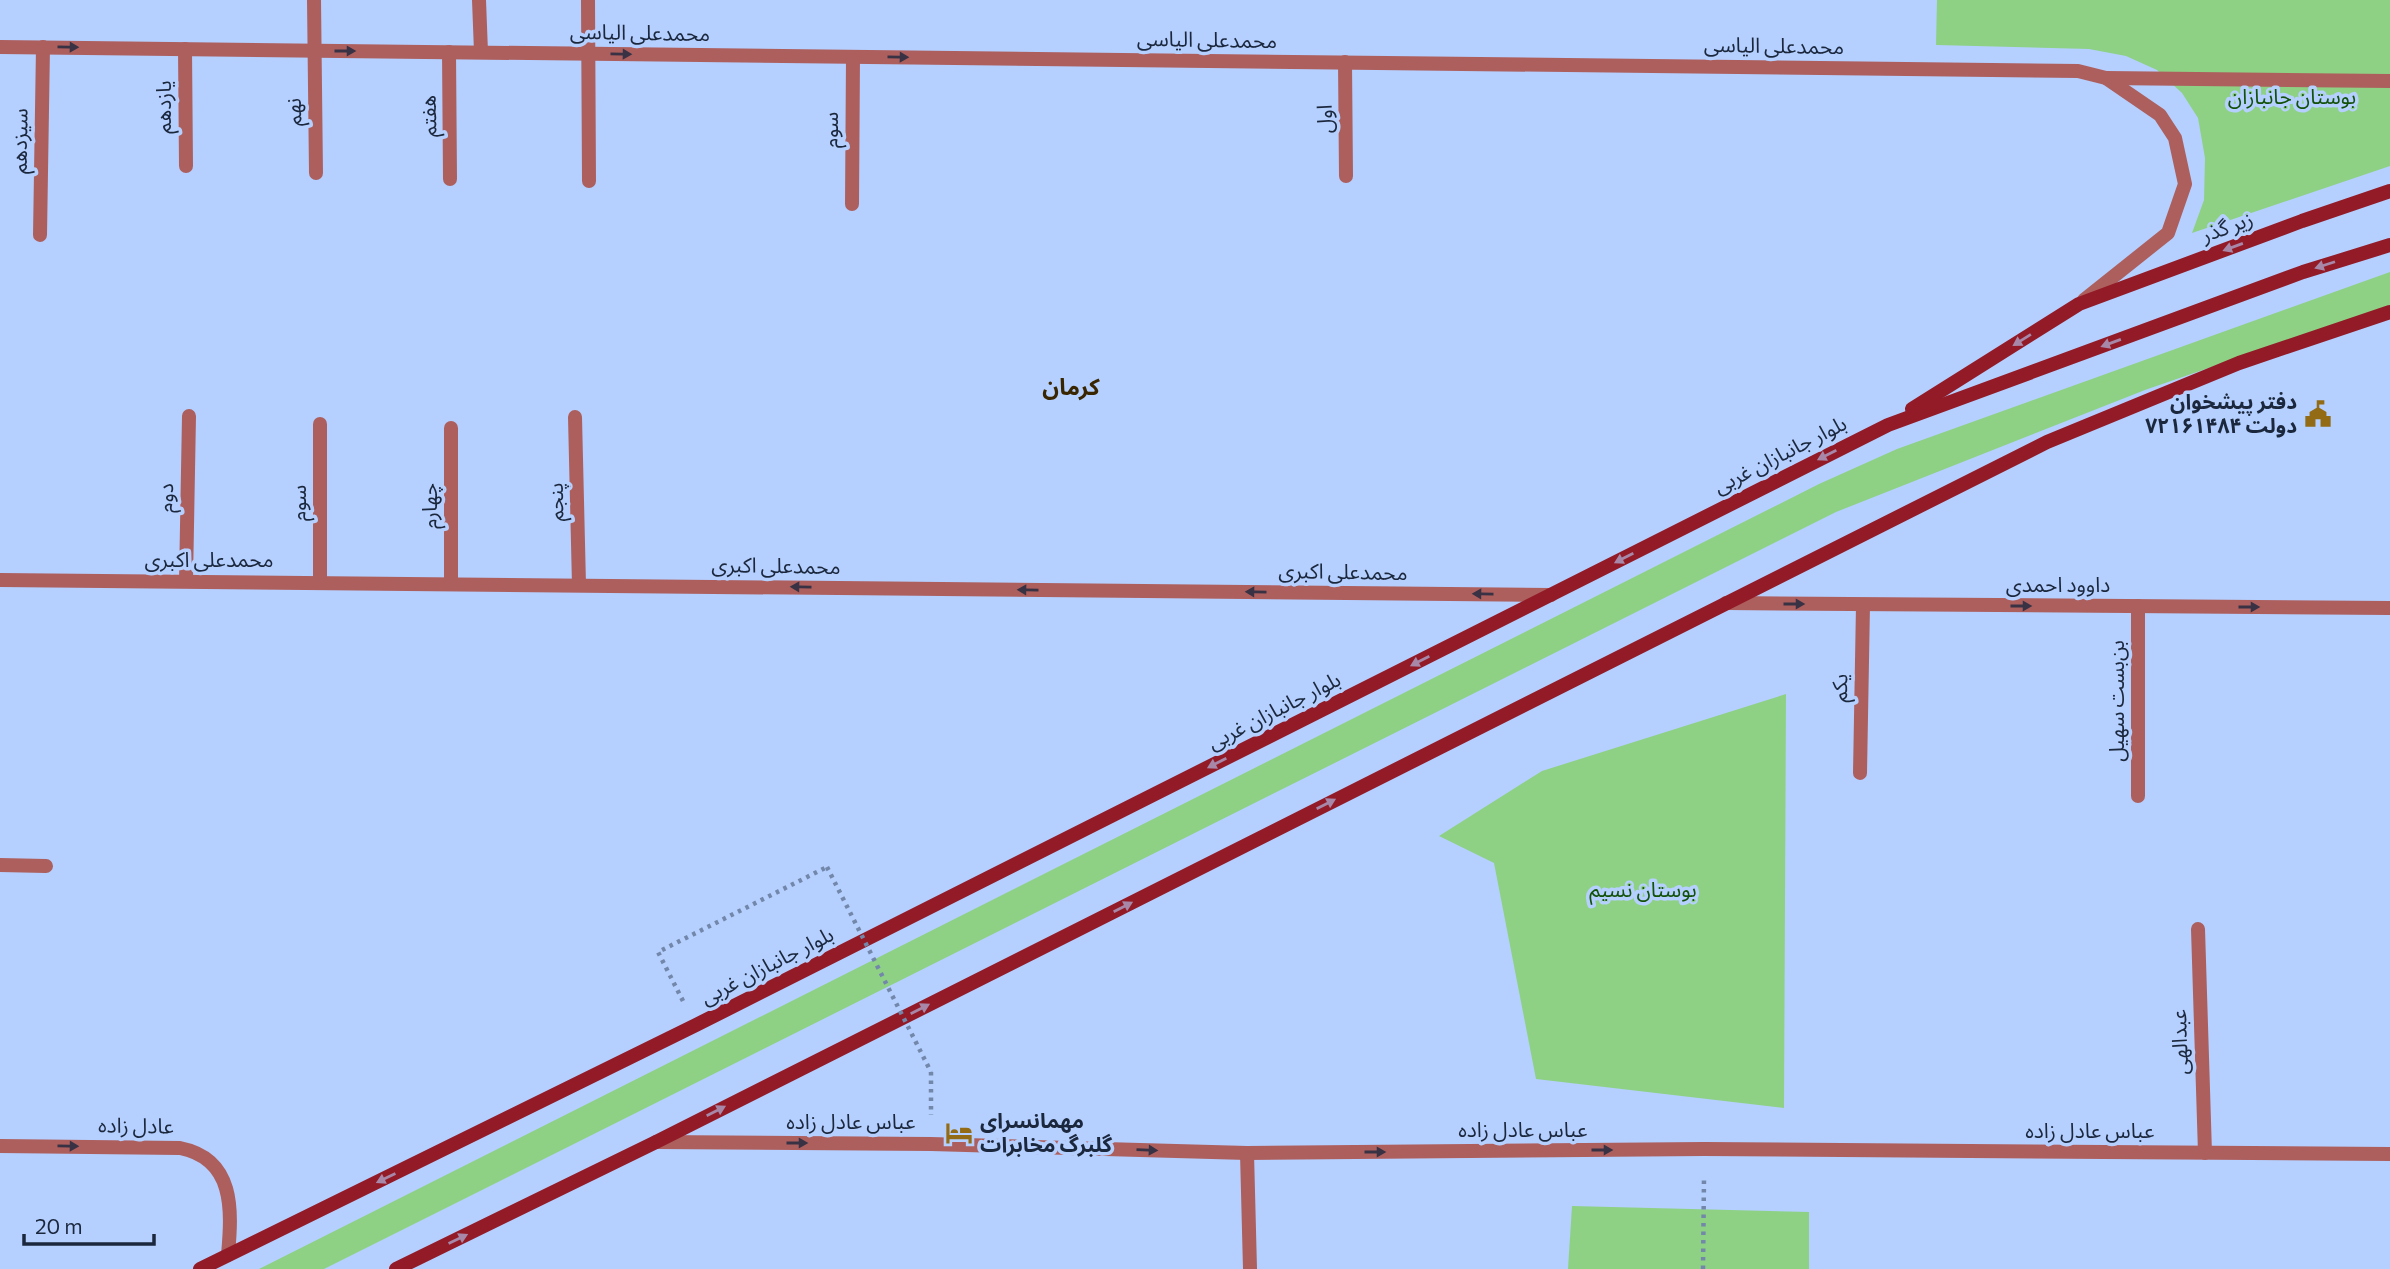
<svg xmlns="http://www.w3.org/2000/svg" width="2390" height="1269" viewBox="0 0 2390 1269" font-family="Commissioner,'Noto Sans Arabic',sans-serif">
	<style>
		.green { fill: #8ed185 }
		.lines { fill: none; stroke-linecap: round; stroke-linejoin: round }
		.path { stroke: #7287aa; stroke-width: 4.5; stroke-dasharray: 3.5 5; stroke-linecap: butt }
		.service { stroke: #ad5f5e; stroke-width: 14 }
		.minor { stroke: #ad5f5e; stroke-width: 14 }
		.secondary { stroke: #931b28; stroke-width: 14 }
		.path-bridge { stroke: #7287aa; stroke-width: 4.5; stroke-dasharray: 3.5 5; stroke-linecap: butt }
		.oneway { fill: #383244 }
		.oneway2 { fill: #a788a8 }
		.labels { text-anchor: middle; stroke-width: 7; stroke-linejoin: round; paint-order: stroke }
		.street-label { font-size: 21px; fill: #1b273d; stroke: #b5d0fe }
		.park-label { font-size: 21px; fill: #135109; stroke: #b5d0fe }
		.poi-label { font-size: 21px; font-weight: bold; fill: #1b273d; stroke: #b5d0fe; text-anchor: end }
		.neighbourhood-label { font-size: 23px; font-weight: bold; fill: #392600; stroke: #b5d0fe }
	</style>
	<rect width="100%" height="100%" fill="#b5d0fe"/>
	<g class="green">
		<path d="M1937 0H2390V166L2192 233 2204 200 2205 158 2198 118 2182 93 2157 70 2126 56 2089 49 1936 45Z"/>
		<path d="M2390 272V305L2145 390 1836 512 324 1269H259L1819 484 1897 449Z"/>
		<path d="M1786 694 1784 1108 1536 1079 1494 863 1439 836 1542 771Z"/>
		<path d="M1572 1206 1809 1212V1269H1568Z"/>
	</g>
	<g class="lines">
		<g class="path">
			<path d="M683 1001 658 952 827 867"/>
			<path d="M931 1072V1115"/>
			<path d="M1703 1269 1704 1178"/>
		</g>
		<path class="service" d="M2106 78 2390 81"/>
		<g class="minor">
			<path d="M314 0 316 173"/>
			<path d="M479 0 481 52"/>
			<path d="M588 0 589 181"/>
			<path d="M0 47 2078 71 2106 78 2160 115 2175 138 2185 184 2168 233 2084 300"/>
			<path d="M185 49 186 166"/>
			<path d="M449 52 450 179"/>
			<path d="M1345 62 1346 176"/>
			<path d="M852 204 853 57"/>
			<path d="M40 235 43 47"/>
			<path d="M575 417 579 585"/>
			<path d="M0 580 1551 595"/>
			<path d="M186 581 189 416"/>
			<path d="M320 582V424"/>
			<path d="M451 584V428"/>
			<path d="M1726 603 2390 608"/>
			<path d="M1860 773 1863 605"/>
			<path d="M2138 796V606"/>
			<path d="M0 865 46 866"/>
			<path d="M2198 929 2205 1153"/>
			<path d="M656 1142 931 1144 1247 1153 1704 1149 2390 1154"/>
			<path d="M0 1146 180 1148C235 1159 232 1210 228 1255"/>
			<path d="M1247 1153 1250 1269"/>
		</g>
		<g class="secondary">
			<path d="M1912 409 2079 304 2302 221 2390 191"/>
			<path d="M200 1269 696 1025 1888 425 2303 272 2390 245"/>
			<path d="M396 1269 656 1142 2047 442 2239 363 2390 312"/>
		</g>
		<path class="path-bridge" d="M827 867 931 1072"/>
	</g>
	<defs><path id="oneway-solid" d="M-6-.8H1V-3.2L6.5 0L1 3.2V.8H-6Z" transform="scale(1.75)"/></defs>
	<g class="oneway">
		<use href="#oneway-solid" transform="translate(68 47) rotate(1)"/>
		<use href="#oneway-solid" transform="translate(345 51)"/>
		<use href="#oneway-solid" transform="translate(621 54) rotate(1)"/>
		<use href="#oneway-solid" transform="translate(898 57) rotate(1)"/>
		<use href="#oneway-solid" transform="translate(801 587) rotate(-179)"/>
		<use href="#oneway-solid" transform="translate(1028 590) rotate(-179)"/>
		<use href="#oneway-solid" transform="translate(1256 592) rotate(-179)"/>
		<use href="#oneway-solid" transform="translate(1483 594) rotate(-179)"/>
		<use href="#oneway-solid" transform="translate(1794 604)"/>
		<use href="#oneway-solid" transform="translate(2021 606)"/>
		<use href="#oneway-solid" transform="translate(2249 607)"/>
		<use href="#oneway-solid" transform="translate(797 1143)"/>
		<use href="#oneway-solid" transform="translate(68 1146) rotate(1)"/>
		<use href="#oneway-solid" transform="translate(1147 1150) rotate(2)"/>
		<use href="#oneway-solid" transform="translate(1602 1150)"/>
		<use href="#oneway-solid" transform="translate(1375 1152)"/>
	</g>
	<g class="oneway2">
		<use href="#oneway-solid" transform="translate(2233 247) rotate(160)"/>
		<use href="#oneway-solid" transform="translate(2325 265) rotate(162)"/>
		<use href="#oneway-solid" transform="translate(2022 340) rotate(148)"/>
		<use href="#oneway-solid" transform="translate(2111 343) rotate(160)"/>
		<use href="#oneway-solid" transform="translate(1827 455) rotate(153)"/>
		<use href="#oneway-solid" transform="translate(1624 558) rotate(153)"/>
		<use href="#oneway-solid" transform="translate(1420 661) rotate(153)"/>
		<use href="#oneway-solid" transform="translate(1217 763) rotate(153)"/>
		<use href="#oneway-solid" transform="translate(1326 804) rotate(-27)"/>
		<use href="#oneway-solid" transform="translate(1123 907) rotate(-27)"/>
		<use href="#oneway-solid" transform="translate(920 1009) rotate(-27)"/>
		<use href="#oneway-solid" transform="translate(716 1111) rotate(-27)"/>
		<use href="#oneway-solid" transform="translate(386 1178) rotate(154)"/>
		<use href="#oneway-solid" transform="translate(458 1239) rotate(-26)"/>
	</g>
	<defs>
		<symbol id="civic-bare" viewBox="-9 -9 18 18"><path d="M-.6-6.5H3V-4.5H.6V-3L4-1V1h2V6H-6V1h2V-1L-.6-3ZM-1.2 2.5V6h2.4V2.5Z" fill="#936b14" stroke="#b5d0fe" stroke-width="2.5" paint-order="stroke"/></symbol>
		<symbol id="hotel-bare" viewBox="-9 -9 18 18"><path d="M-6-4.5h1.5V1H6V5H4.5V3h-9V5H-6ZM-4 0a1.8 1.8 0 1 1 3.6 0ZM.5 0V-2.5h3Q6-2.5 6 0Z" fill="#936b14" stroke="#b5d0fe" stroke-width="2.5" paint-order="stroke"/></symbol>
	</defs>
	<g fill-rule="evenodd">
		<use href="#civic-bare" x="2299" y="395" width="38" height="38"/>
		<use href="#hotel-bare" x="940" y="1114" width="38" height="38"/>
	</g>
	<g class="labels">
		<g class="street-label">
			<text transform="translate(640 33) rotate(1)" y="7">محمدعلی الیاسی</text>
			<text transform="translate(1207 40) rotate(1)" y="7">محمدعلی الیاسی</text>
			<text transform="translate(1774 46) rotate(1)" y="7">محمدعلی الیاسی</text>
			<text transform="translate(164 107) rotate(-90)" y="7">یازدهم</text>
			<text transform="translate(294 112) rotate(-91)" y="7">نهم</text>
			<text transform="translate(429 116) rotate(-91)" y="7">هفتم</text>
			<text transform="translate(1325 119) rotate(-91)" y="7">اول</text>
			<text transform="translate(831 130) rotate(-90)" y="7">سوم</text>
			<text transform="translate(20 141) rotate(-89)" y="7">سیزدهم</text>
			<text transform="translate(2227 227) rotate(-20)" y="7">زیر گذر</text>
			<text transform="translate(1780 455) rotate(-27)" y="7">بلوار جانبازان غربی</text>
			<text transform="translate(166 498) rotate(-89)" y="7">دوم</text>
			<text transform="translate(556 502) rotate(-91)" y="7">پنجم</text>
			<text transform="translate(299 503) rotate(-90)" y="7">سوم</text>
			<text transform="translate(430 506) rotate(-90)" y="7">چهارم</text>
			<text x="209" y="567">محمدعلی اکبری</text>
			<text transform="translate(776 566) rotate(1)" y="7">محمدعلی اکبری</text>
			<text transform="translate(1343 572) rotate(1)" y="7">محمدعلی اکبری</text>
			<text x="2058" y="592">داوود احمدی</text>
			<text transform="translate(1840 688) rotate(-89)" y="7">یکم</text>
			<text transform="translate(2117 701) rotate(-90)" y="7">بن‌بست سهیل</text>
			<text transform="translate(1274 711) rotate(-27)" y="7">بلوار جانبازان غربی</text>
			<text transform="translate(767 966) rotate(-27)" y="7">بلوار جانبازان غربی</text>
			<text transform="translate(2180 1042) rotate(-92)" y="7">عبدالهی</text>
			<text x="851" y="1129">عباس عادل زاده</text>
			<text transform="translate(136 1126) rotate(1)" y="7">عادل زاده</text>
			<text x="1523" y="1137">عباس عادل زاده</text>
			<text x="2090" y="1138">عباس عادل زاده</text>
		</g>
		<g class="park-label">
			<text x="2292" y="104">بوستان جانبازان</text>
			<text x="1643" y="897">بوستان نسیم</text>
		</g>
		<g class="poi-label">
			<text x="2297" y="409">دفتر پیشخوان<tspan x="2297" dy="24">دولت ۷۲۱۶۱۴۸۴</tspan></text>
			<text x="980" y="1128" text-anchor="start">مهمانسرای<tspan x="980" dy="24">گلبرگ مخابرات</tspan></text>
		</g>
		<g class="neighbourhood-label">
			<text x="1071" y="395">کرمان</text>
		</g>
	</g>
	<path d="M24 1234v10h130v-10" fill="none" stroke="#1b273d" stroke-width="3.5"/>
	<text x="35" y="1234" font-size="21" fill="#1b273d" stroke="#b5d0fe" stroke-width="5" paint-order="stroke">20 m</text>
</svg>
